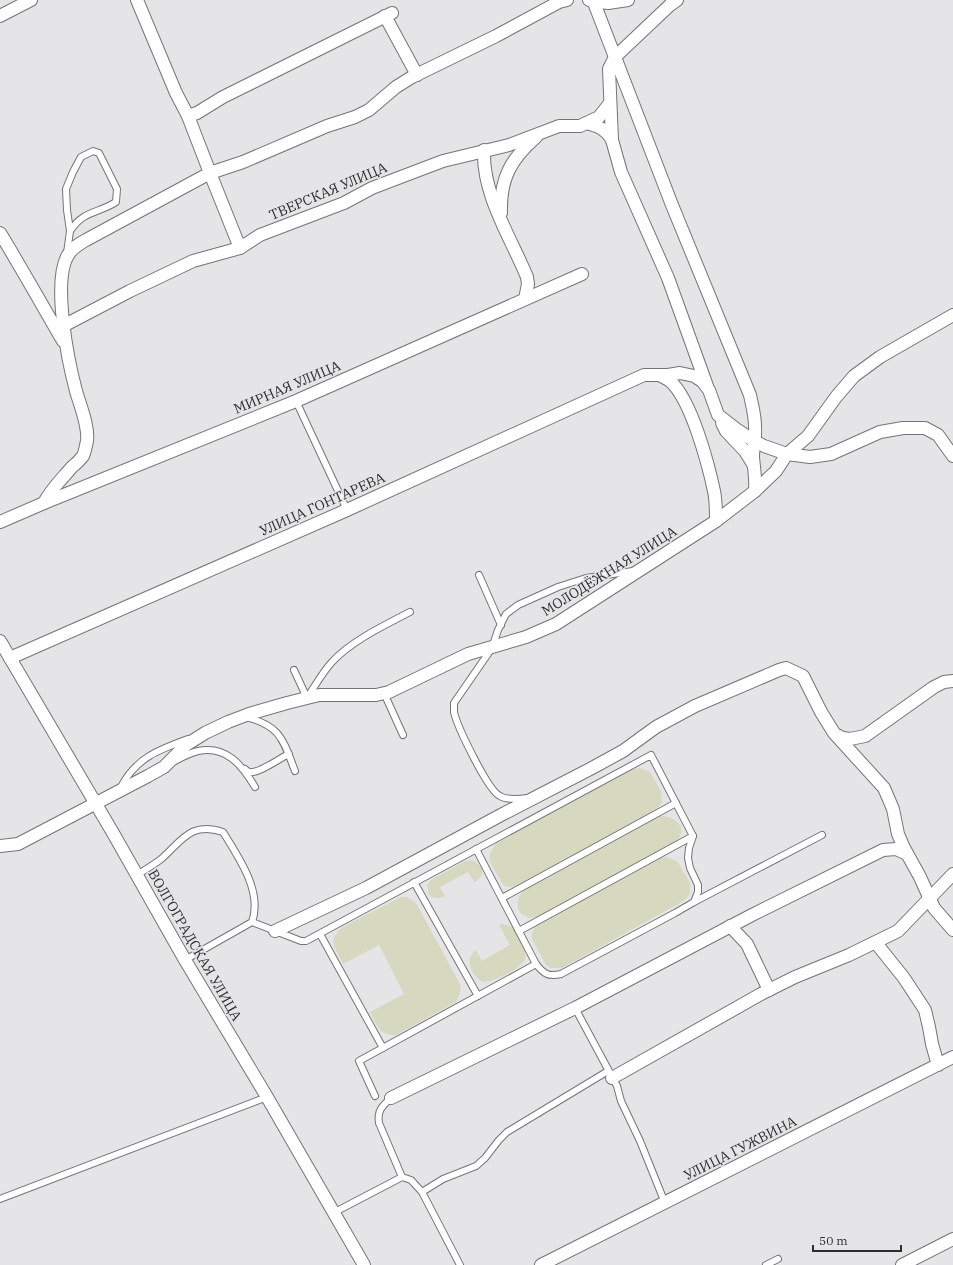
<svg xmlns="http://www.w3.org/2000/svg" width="953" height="1265" viewBox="0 0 953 1265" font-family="'IBM Plex Serif',serif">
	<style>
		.green { fill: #d6d9c0 }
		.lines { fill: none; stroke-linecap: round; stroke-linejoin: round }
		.lane-casing { stroke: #737476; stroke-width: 8 }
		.street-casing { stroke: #737476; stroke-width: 14 }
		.lane { stroke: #fff; stroke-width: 6 }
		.street { stroke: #fff; stroke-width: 12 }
		.labels { text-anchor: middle; stroke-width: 3; stroke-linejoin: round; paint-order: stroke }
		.street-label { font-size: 14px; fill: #2e2e2e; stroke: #e5e5e7 }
	</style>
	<rect width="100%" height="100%" fill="#e5e5e7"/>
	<g class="green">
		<path d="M640 768 650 772 661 791 662 802 656 810 519 886 509 887 503 885 499 878 489 860 490 854 495 844 633 769Z"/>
		<path d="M659 816C674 815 689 826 677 841 676 843 671 845 669 846L539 917 529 918 520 913C516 903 517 898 524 890Z"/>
		<path d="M667 857 677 861 690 883V893L688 897 680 903 562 968H551L546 965 532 939V933L536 925 661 858Z"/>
		<path d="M471 860 476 862 482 868C483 875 481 879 474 882L468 872 440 887 445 896C439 899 434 899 429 895L427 885 431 880 465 861Z"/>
		<path d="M401 897H407L416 903 460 984C461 991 460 996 456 1002L396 1035C379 1036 377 1025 370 1012L404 994 379 945 343 964 334 946 333 942 334 937 341 928Z"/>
		<path d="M502 924C505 925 508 925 511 926 518 930 528 952 525 959 521 969 493 982 483 982 472 976 463 959 476 950L482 961 510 945 499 925Z"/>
	</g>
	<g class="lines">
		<defs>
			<g id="lane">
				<path d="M67 253 70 231 67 210 66 189 73 172 81 157 93 151 99 153 117 189 116 202C97 214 84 210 70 231"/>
				<path d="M296 401 347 510"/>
				<path d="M479 575 501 625"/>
				<path d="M294 670 307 698C315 686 322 673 332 662 351 641 385 625 410 612"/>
				<path d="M384 693 403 735"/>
				<path d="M246 717C281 726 283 740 295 771"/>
				<path d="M175 761C182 757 190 753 198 751 226 745 242 765 255 787"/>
				<path d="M245 769C246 770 248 772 250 772 258 774 280 758 289 754"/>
				<path d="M121 787C136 758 158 750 188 739"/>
				<path d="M528 798C520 799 506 800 500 796 488 791 457 726 454 712 454 709 454 706 454 703L492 648 498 630 506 614 518 605 558 587 586 578 633 571"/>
				<path d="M476 849 536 964"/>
				<path d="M137 875C145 870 153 865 160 860 182 841 190 821 223 832 238 857 263 891 252 922L185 960"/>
				<path d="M414 882 478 996"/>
				<path d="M502 898 676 803"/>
				<path d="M694 902 822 835"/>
				<path d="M252 922 301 941H306L651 755 693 836 689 848 688 858 690 868 698 885V892L694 902 675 913 561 974C548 977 544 974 536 964L359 1061 375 1096"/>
				<path d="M519 931 693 836"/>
				<path d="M320 934 383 1048"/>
				<path d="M575 1008 617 1086 621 1101 640 1141 665 1203"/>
				<path d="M402 1177 411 1180 422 1192 460 1265"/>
				<path d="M422 1192 443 1179 476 1166 485 1158 499 1140 507 1132 608 1071"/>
				<path d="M0 1199 267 1097"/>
				<path d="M335 1212 402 1177 379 1123C377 1111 382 1106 391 1098"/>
				<path d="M766 1265 778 1259"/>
			</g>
			<g id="street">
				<path d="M137 0 176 93 188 116"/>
				<path d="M589 0 608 3 628 0"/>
				<path d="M593 0 672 205 750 395C752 405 755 415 755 426 756 436 753 447 753 457 754 469 756 480 755 491"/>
				<path d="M677 0 670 5 615 57 609 69 612 140 621 172 668 278 707 386"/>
				<path d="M0 16 31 0"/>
				<path d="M385 16 417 75"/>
				<path d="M586 123C598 126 606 129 612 140"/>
				<path d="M484 150C482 194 511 238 527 277L528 284 525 299"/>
				<path d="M501 213C500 178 511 159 536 137"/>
				<path d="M0 233C22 269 42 305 63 341"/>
				<path d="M240 248 210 173 243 162 327 126 355 117 369 110 396 87 412 77 496 36 559 2 567 0"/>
				<path d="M63 326 130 291 193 261 240 248 260 235 344 203 372 188 393 180 443 161 509 145 559 126H580L599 117 610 103"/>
				<path d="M659 375C663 377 667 379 670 381 691 399 708 463 714 491 716 500 716 511 716 521"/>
				<path d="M722 423 726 431 745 451 753 464"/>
				<path d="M44 503C51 489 62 479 72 467 76 464 80 460 83 456 85 452 86 445 87 441 89 426 80 405 76 391 68 361 52 281 68 255 72 248 79 244 86 240L210 173 188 116 197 113 223 97 392 13"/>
				<path d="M0 522 44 503 296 401 582 274"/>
				<path d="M0 641 113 833 185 960 267 1097 364 1265"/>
				<path d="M10 658 347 510 644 375H668L680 373 694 376 702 381 709 390 718 415 736 429 754 441 764 446 787 454 810 457 831 454 880 432 903 428H925L938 435 953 456"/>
				<path d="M837 735 843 738 850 739 865 736 934 687 944 682 953 681"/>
				<path d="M0 846 18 844 148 776 164 767 186 745 205 733 228 722 249 714 287 703 319 695H376L389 692 468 654 526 637 556 624 716 521 755 491 776 471 787 454 808 436 836 397 854 376 880 357 953 315"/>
				<path d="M730 926 747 944 769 990"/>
				<path d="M275 931 366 888 501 815 592 768 623 751 656 727 695 706 779 670 786 668 803 676 821 712 834 733 884 788 893 809 898 834 904 848 920 877 934 908 953 930"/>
				<path d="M876 943 904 978 925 1010 929 1027 932 1044 938 1065"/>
				<path d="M612 1078 761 994 795 977 849 955 898 931 953 874"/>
				<path d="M391 1098 575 1008 752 915 883 850 896 849 907 854"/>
				<path d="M541 1265 953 1057"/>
				<path d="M902 1265 953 1239"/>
			</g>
		</defs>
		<use href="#lane" class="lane-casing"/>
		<use href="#street" class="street-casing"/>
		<use href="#lane" class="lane"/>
		<use href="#street" class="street"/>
	</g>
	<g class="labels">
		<g class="street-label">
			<text transform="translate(328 191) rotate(-23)" y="5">ТВЕРСКАЯ УЛИЦА</text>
			<text transform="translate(287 387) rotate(-23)" y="5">МИРНАЯ УЛИЦА</text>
			<text transform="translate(322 504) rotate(-24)" y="5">УЛИЦА ГОНТАРЕВА</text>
			<text transform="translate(609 571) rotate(-32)" y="5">МОЛОДЁЖНАЯ УЛИЦА</text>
			<text transform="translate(195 945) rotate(60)" y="5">ВОЛГОГРАДСКАЯ УЛИЦА</text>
			<text transform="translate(740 1148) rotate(-27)" y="5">УЛИЦА ГУЖВИНА</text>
		</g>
	</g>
	<path d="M813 1245v6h88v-6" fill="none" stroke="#2e2e2e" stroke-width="2"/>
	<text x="819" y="1245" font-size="12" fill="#2e2e2e" stroke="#e5e5e7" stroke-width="3" paint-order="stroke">50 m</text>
</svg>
